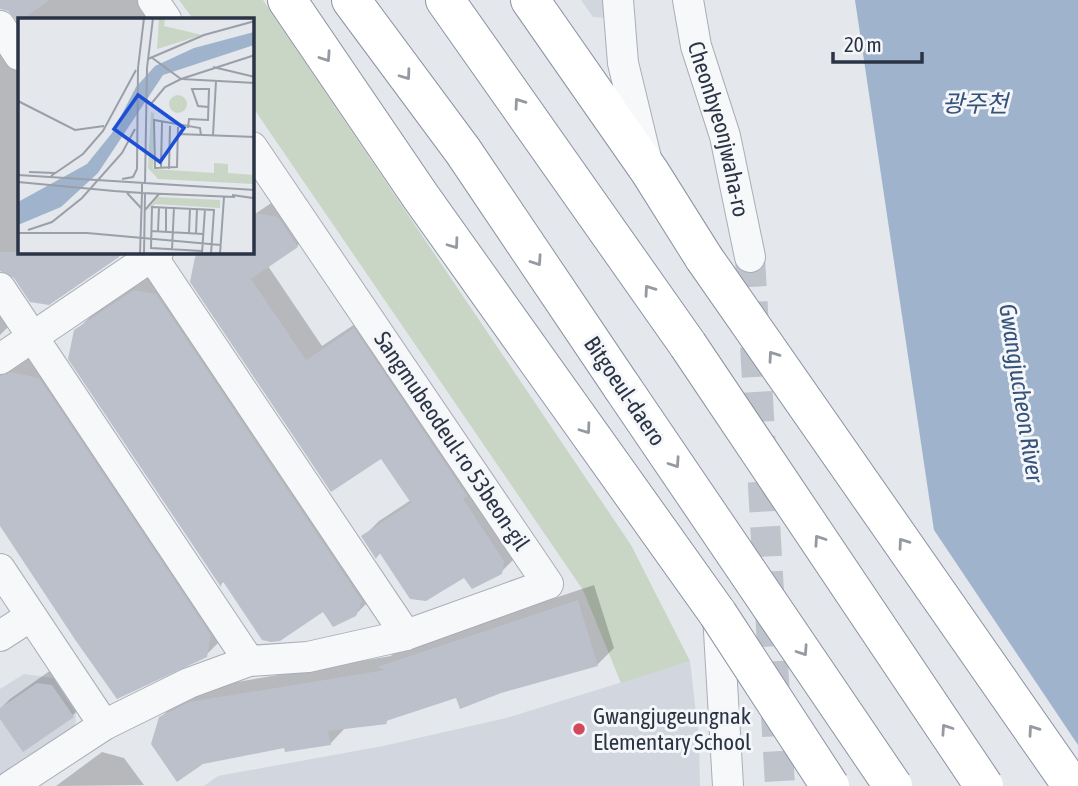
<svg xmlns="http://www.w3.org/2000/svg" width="1078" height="786" viewBox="0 0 1078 786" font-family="'Asap Condensed','Noto Sans KR',sans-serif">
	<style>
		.built { fill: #d2d6de }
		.green { fill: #c9d6c5 }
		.water { fill: #9fb4cc }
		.pier { fill: #e4e7ec }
		.shadow { fill: #0003 }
		.building { fill: #bbc0ca }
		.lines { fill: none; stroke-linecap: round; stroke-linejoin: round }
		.street-tunnel { stroke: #bfc3cb; stroke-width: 30; stroke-dasharray: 30 15; stroke-linecap: butt }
		.street-casing { stroke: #a9aeb7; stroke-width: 32 }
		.highway-casing { stroke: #8b94a3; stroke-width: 40 }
		.street { stroke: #f7f8fa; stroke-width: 30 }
		.highway { stroke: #fff; stroke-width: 38 }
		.highway-bridge-casing { stroke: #8b94a3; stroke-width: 40; stroke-linecap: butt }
		.highway-bridge { stroke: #fff; stroke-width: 38 }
		.oneway { stroke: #959aa2 }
		.poi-dot { fill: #d1495b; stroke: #f4f6f9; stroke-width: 2.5 }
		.labels { text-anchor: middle; stroke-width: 6; stroke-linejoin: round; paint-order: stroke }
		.street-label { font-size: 23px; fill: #2b3445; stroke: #f4f6f9 }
		.poi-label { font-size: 23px; fill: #2b3445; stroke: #f4f6f9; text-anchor: start }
		.water-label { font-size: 24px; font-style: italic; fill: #34527a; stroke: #f4f6f9 }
		.inset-road { fill: none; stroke: #9a9fa9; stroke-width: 2 }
		.view { fill: #1d4ed8; fill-opacity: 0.15; stroke: #1d4ed8; stroke-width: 3.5 }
		.inset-edge { fill: none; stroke: #2b3445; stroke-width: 3.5 }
	</style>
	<rect width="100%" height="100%" fill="#e4e7ec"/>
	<g class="built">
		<path d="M581 0H604L606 18 593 17Z"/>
		<path d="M690 661 699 739 700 786H204L218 776 383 746 506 718Z"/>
		<path d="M24 674 53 678 76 713 75 733 0 779V689Z"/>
	</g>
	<path class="green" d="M179 0H263L631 545 690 661 621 683 583 590 252 106V19H193Z"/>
	<path class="water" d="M855 0H1078V786L935 537Z"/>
	<path class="pier" d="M930 524 1078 745V786H944Z"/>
	<g class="shadow">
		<path d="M0 0H158L172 19H19L8 8 0 9Z"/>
		<path d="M0 15 19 47V252H122L31 300 8 270 0 271Z"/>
		<path d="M277 199 313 230 297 246 268 266 322 346 370 314 517 556 501 572 465 576 381 552 377 557 363 537 379 521 411 500 382 456 203 252H252V216Z"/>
		<path d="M151 275 371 599 355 615 323 610 225 581 221 584 76 331 92 315Z"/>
		<path d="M0 276 13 322 0 335Z"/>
		<path d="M0 345 28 357 222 639 206 655 0 524Z"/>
		<path d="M594 585 614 648 598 664 501 692 458 696 390 718 386 722 346 727 330 744 286 746 160 718 177 702 207 687 391 656 395 651Z"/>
		<path d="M51 670 86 702 73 715 0 716V709L10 699Z"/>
		<path d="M102 752 124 758 144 785 56 786Z"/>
	</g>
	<g class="building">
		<path d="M0 0H50L18 22 8 11 0 9Z"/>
		<path d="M252 212 278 217 298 247 251 279 306 360 354 328 467 496 463 499 504 561 502 574 472 589 464 578 426 601 410 599 379 552 376 559 361 536 411 503 381 459 331 492 190 282 195 257 202 252H252Z"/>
		<path d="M0 252H120L119 257 49 305 30 302 14 278 0 271Z"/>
		<path d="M134 290 156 294 362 601 356 616 333 627 323 612 280 641 271 642 262 640 222 580 221 587 68 359 74 330Z"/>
		<path d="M11 372 39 378 211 635 207 657 117 699 76 641 0 526V376Z"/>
		<path d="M578 600 598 666 501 693 460 709 456 698 386 721 387 724 328 731 331 745 285 752 284 748 203 764 177 782 151 744 159 717 189 702 385 670 377 667Z"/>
		<path d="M37 683 52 685 74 717 23 752 0 719V708Z"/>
	</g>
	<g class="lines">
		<path class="street-tunnel" d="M750 257 780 786"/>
		<defs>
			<g id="street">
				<path d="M153 0 166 19"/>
				<path d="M618 0 623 63 646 158"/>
				<path id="s1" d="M688 0 696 46 725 136 750 257"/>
				<path d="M0 26 19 55"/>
				<path d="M149 252 406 635"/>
				<path d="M0 288 249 661"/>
				<path d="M0 359 158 252"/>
				<path d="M0 569 104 725"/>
				<path d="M718 614 728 786"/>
				<path d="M0 636 31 616"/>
				<path d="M11 786 104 725 189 683 249 661 308 657 406 635 548 584 252 147"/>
			</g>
			<g id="highway">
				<path d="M287 0 421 197 718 614"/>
				<path d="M351 0 463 151 622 387"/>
				<path d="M445 0 688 345"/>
				<path d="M530 0 650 172 704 258"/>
			</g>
		</defs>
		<use href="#street" class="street-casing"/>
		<use href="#highway" class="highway-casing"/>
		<use href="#street" class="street"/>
		<use href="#highway" class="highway"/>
		<defs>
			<g id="highway-bridge">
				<path d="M704 258 1072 786"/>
				<path d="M688 345 984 786"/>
				<path d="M622 387 893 786"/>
				<path d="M718 614 830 786"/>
			</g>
		</defs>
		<use href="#highway-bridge" class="highway-bridge-casing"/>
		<use href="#highway-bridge" class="highway-bridge"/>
	</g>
	<defs><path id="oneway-chevron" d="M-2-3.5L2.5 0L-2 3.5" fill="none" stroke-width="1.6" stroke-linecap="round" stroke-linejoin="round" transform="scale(1.75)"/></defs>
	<g class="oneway">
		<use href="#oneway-chevron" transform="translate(326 57) rotate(56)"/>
		<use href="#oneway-chevron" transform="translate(406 75) rotate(54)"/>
		<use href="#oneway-chevron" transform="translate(519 103) rotate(-125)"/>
		<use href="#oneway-chevron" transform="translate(454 244) rotate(54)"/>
		<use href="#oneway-chevron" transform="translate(537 261) rotate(56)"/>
		<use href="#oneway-chevron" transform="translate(649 290) rotate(-125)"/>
		<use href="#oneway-chevron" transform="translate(773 356) rotate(-125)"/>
		<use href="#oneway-chevron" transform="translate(586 429) rotate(54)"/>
		<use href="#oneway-chevron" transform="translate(675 463) rotate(56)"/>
		<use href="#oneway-chevron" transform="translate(819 540) rotate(-124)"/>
		<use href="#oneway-chevron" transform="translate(903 543) rotate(-125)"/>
		<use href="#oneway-chevron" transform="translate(803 651) rotate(56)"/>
		<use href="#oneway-chevron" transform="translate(946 729) rotate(-124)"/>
		<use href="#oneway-chevron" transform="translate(1033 730) rotate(-125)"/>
	</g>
	<circle class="poi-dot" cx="579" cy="729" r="7"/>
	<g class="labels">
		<g class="street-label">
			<text dy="8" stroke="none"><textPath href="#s1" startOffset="133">Cheonbyeonjwaha-ro</textPath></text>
			<text transform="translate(625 391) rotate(56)" y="8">Bitgoeul-daero</text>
			<text transform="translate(452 441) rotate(56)" y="8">Sangmubeodeul-ro 53beon-gil</text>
		</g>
		<g class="poi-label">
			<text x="593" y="724">Gwangjugeungnak<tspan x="593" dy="26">Elementary School</tspan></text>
		</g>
		<g class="water-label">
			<text x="975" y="112">광주천</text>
			<text transform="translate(1021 393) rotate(81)" y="8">Gwangjucheon River</text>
		</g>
	</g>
	<g transform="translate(18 18)">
		<rect width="236" height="236" fill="#e4e7ec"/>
		<path d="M141 0H147L146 8 184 17 139 31ZM151 86a9 9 0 1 1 18 0a9 9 0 1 1-18 0ZM133 94 136 95 135 151 196 155V145L210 146V155L236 157V166L140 161 130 150ZM140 179 202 182V190L137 186 129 193Z" fill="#c9d6c5"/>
		<path d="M236 14V27L145 57 80 155 43 189 0 207V184L69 146 94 115 118 69 137 48 176 30Z" fill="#9fb4cc"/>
		<path class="inset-road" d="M133 39 163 61M130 41 186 17 237 3M195 49 237 59M164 61 237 65M0 83 57 112 86 108M133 86 147 69 163 61 237 37M160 109 159 149 137 150 136 102 182 110 183 117M170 110 171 101 190 102 191 71H174L180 88 190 89M160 116 237 119M195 117 198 63M143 150 144 104M151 151 152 108M11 154 37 155M0 157 237 172M33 158 65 136 85 113 118 52M104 161 115 159 119 151 120 50 126 0M0 164 96 173M124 165V175L217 179M127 165 129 50 135 0M96 173 124 175 122 236M109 175 124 191M214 177 235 180M127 192 141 176M10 212 34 204 64 180 104 135 117 111M133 213 185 216M140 213 141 189M148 213V189M0 215H69L203 227M171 215 172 190M178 215 179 191M154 232 156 189M184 233 133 230 134 189 196 192 193 236M184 235 187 191M126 236 127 175M202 236 206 179"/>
		<path class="view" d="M120 77 166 110 142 144 96 111Z"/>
		<rect width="236" height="236" class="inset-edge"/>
	</g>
	<path d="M833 52v10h89v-10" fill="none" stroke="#2b3445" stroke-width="3.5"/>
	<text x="844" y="52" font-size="21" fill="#2b3445" stroke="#f4f6f9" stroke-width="5" paint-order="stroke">20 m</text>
</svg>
